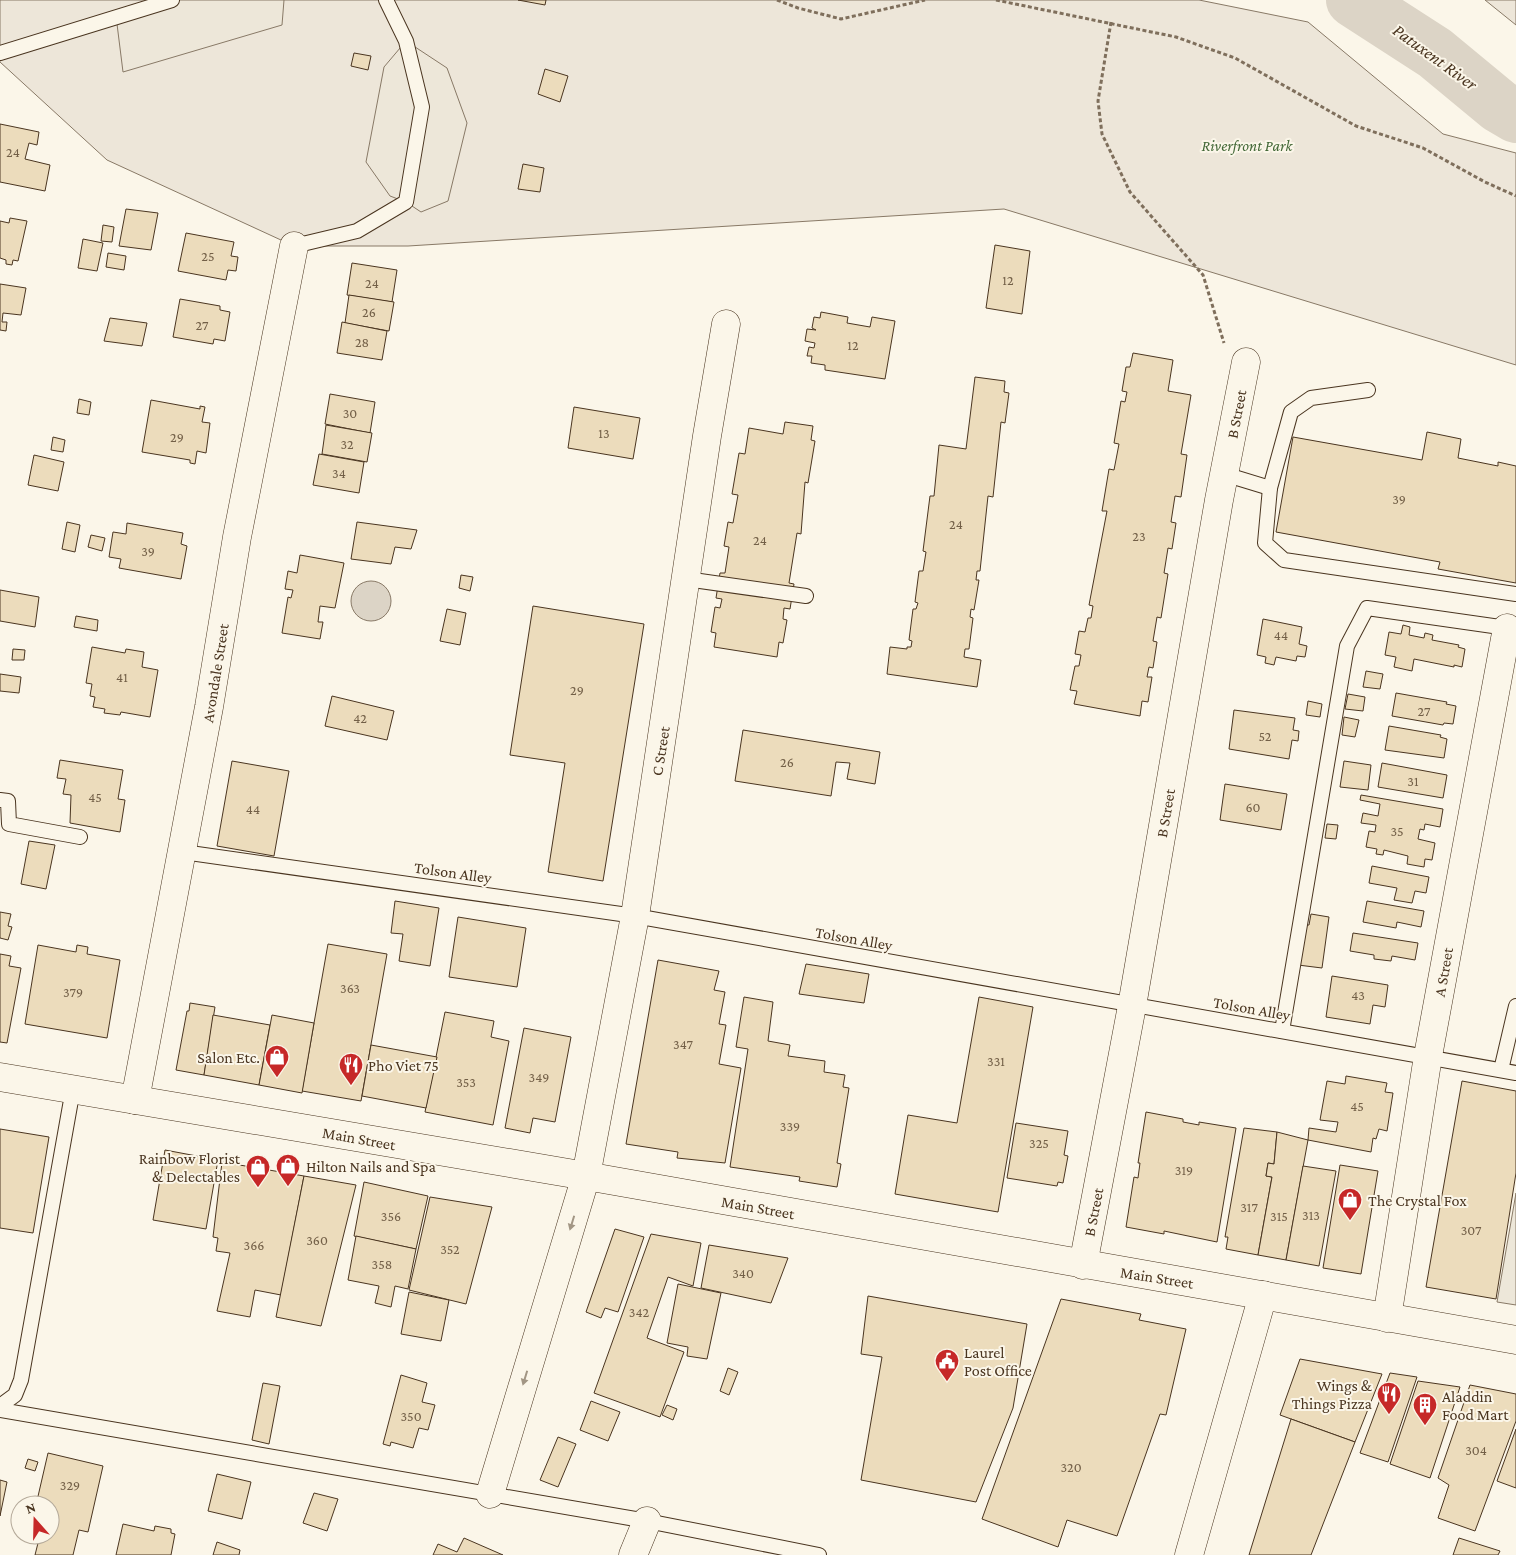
<svg xmlns="http://www.w3.org/2000/svg" width="1516" height="1555" viewBox="0 0 1516 1555" font-family="'Crimson Pro',serif">
	<style>
		.green { fill: #ede6d9; stroke: #887966 }
		.parking { fill: #ede7d9; stroke: #887966 }
		.water { fill: #dcd4c6; stroke: #887966 }
		.lines { fill: none; stroke-linecap: round; stroke-linejoin: round }
		.river { stroke: #dcd4c6; stroke-width: 54 }
		.building { fill: #ecdcbc; stroke: #4a3520 }
		.service-casing { stroke: #4a3520; stroke-width: 16 }
		.minor-casing { stroke: #4a3520; stroke-width: 29 }
		.tertiary-casing { stroke: #4a3520; stroke-width: 29 }
		.path { stroke: #7f6f5c; stroke-width: 3; stroke-dasharray: 4 2.5; stroke-linecap: butt }
		.service { stroke: #fbf6e9; stroke-width: 14 }
		.minor { stroke: #fbf6e9; stroke-width: 28 }
		.tertiary { stroke: #fbf6e9; stroke-width: 28 }
		.oneway { fill: #a29684 }
		.labels { text-anchor: middle; stroke-width: 4; stroke-linejoin: round; paint-order: stroke }
		.number-label { font-size: 14px; fill: #725f47 }
		.park-label { font-size: 16px; font-style: italic; fill: #436837; stroke: #fbf6e9 }
		.street-label { font-size: 16px; fill: #4a3520; stroke: #fbf6e9 }
		.poi-label { font-size: 16px; fill: #4a3520; stroke: #fbf6e9; text-anchor: start }
		.water-label { font-size: 18px; font-style: italic; fill: #4a3520; stroke: #fbf6e9 }
	</style>
	<rect width="100%" height="100%" fill="#fbf6e9"/>
	<g class="green">
		<path d="M0 0H1199L1308 22 1443 134 1516 153V365L1004 209 408 246H294L107 160 0 62Z"/>
		<path d="M1485 0H1516V25Z"/>
	</g>
	<g class="parking">
		<path d="M172 0H284L282 25 123 72 116 16Z"/>
		<path d="M406 41 447 68 467 123 448 201 421 212 406 202 390 196 366 162 384 67Z"/>
		<path d="M1516 1193V1305L1497 1302Z"/>
	</g>
	<circle class="water" cx="371" cy="601" r="20"/>
	<g class="lines">
		<path class="river" d="M1353 0 1435 53 1499 106 1516 116"/>
	</g>
	<g class="building">
		<path d="M518 0H546L545 5Z"/>
		<path d="M354 53 371 56 368 70 351 66Z"/>
		<path d="M545 69 568 76 560 102 538 94Z"/>
		<path d="M0 124 39 132 37 145 29 143 25 159 50 165 45 191 0 182Z"/>
		<path d="M523 164 544 168 540 192 518 189Z"/>
		<path d="M126 209 158 213 151 250 119 246Z"/>
		<path d="M10 218 27 221 18 261 13 260 12 265 6 264V260L0 258V221L9 223Z"/>
		<path d="M103 225 114 227 112 242 101 241Z"/>
		<path d="M186 233 234 242 231 256 238 257 236 271 228 270 226 280 178 271Z"/>
		<path d="M83 239 103 243 97 271 78 268Z"/>
		<path d="M995 245 1030 251 1022 314 986 308Z"/>
		<path d="M108 253 126 256 124 270 106 267Z"/>
		<path d="M352 263 397 270 392 302 347 295Z"/>
		<path d="M0 284 26 288 21 315 3 313 2 322H7L6 331 0 330Z"/>
		<path d="M349 295 394 302 389 331 345 323Z"/>
		<path d="M180 299 220 306V310L230 312 225 341 214 339 213 344 173 337Z"/>
		<path d="M821 312 848 317 847 323 870 327 872 317 895 321 885 379 825 370V365L811 363 812 356H807L809 347 814 348 815 343 805 341 807 329 816 330 812 328 814 317 820 318Z"/>
		<path d="M110 318 147 323 142 346 104 341Z"/>
		<path d="M342 322 387 331 382 360 337 353Z"/>
		<path d="M1133 353 1173 360 1168 391 1191 395 1181 454 1187 455 1181 497 1175 496 1171 522 1176 523 1172 549 1168 548 1164 573 1168 574 1161 618 1157 617 1153 641 1157 642 1153 668 1149 667 1147 677H1152L1148 702 1142 701 1140 716 1074 704 1077 691 1070 690 1075 666H1079L1081 655 1075 654 1079 631 1085 632 1088 618H1091L1093 606 1089 605 1107 511H1102L1109 469 1114 470 1119 444 1114 443 1121 401 1125 402 1127 392 1122 391 1126 367H1130Z"/>
		<path d="M975 377 1005 381 1004 392 1009 393 1005 423 1001 422 993 497 988 496 980 571H977L976 580H979L974 610 971 609 970 617 973 618 969 649H965L964 657 981 660 977 687 887 674 890 647 907 649V647H911L912 641 909 640 913 609H916L918 603 915 602 919 571H923L926 552 923 551 930 496H934L939 445 966 449Z"/>
		<path d="M330 394 375 402 370 433 325 424Z"/>
		<path d="M79 399 91 402 89 415 77 413Z"/>
		<path d="M151 400 200 409V406L205 407 202 422 210 423 206 453 197 451 195 464 190 463V460L142 452Z"/>
		<path d="M574 407 640 418 633 459 568 448Z"/>
		<path d="M785 422 813 426 811 440 815 441 808 483 805 482 801 534 797 533 789 583 794 584 790 609 784 608 783 619 787 620 783 643 779 642 777 657 714 647 716 633 711 632 715 607 720 608 722 599 716 598 720 573H725L729 547 724 546 728 522 733 523 738 495 732 494 739 453 745 454 749 428 783 434Z"/>
		<path d="M326 425 372 433 367 462 322 454Z"/>
		<path d="M1427 432 1461 439 1458 458 1498 466V462L1516 466V583L1438 569 1440 562 1276 532 1293 437 1422 460Z"/>
		<path d="M53 437 65 440 63 452 51 450Z"/>
		<path d="M319 454 364 462 359 493 313 485Z"/>
		<path d="M34 455 64 462 58 491 28 485Z"/>
		<path d="M67 522 80 525 75 552 62 549Z"/>
		<path d="M357 522 417 530 411 549 395 547 391 564 351 559Z"/>
		<path d="M127 523 183 533 181 544 187 546 181 579 119 568 121 559 109 557 113 532 126 534Z"/>
		<path d="M91 535 105 538 102 551 88 547Z"/>
		<path d="M300 555 344 563 335 608 320 606 318 622H323L320 639 282 633 288 597 291 598 293 590 285 589 288 571 297 573Z"/>
		<path d="M461 575 473 577 470 591 459 588Z"/>
		<path d="M0 590 39 597 35 627 0 621Z"/>
		<path d="M533 606 644 624 603 881 548 872 565 763 510 755Z"/>
		<path d="M447 609 466 613 460 645 440 641Z"/>
		<path d="M76 616 98 620 97 631 74 627Z"/>
		<path d="M1263 619 1302 627 1299 644 1307 646 1305 657 1297 656 1296 661 1276 657 1274 665 1265 663 1266 657 1257 655Z"/>
		<path d="M1403 625 1410 627 1409 635 1424 638 1425 633 1433 635 1432 640 1459 645 1458 647 1465 649 1462 667 1454 665V667L1414 659 1412 671 1394 667 1396 657 1385 655 1389 632 1401 634Z"/>
		<path d="M92 647 125 653 126 649 144 652 142 667 158 670 150 717 121 712 120 715 104 713 105 709 93 707 95 697 90 696 92 684 86 683Z"/>
		<path d="M13 649 25 650 24 660H12Z"/>
		<path d="M1366 671 1383 674 1380 689 1363 687Z"/>
		<path d="M0 674 21 677 19 693 0 691Z"/>
		<path d="M1396 693 1447 702 1446 704 1456 706 1453 724 1444 723 1443 725 1392 716Z"/>
		<path d="M1348 694 1365 697 1363 711 1345 709Z"/>
		<path d="M332 696 394 711 387 740 325 726Z"/>
		<path d="M1308 701 1322 704 1320 717 1306 715Z"/>
		<path d="M1234 710 1295 718 1293 730 1299 731 1298 741 1292 740 1289 759 1229 749Z"/>
		<path d="M1344 717 1359 720 1355 737 1342 735Z"/>
		<path d="M1389 726 1441 735 1440 737 1447 739 1444 758 1385 750Z"/>
		<path d="M743 730 880 752 875 784 847 779 850 763 836 762 831 796 735 781Z"/>
		<path d="M60 760 123 770 118 799 125 800 120 832 70 823 71 795 63 794 66 779 57 778Z"/>
		<path d="M232 761 289 771 274 856 217 846Z"/>
		<path d="M1344 761 1371 765 1368 790 1340 787Z"/>
		<path d="M1382 763 1447 775 1443 798 1378 787Z"/>
		<path d="M1225 784 1287 794 1281 830 1220 820Z"/>
		<path d="M1361 795 1443 809 1440 827 1425 824 1424 830 1420 829 1418 839 1435 843 1432 860 1425 859 1424 867 1407 864 1408 856 1384 850 1383 855 1376 854 1377 849 1366 847 1369 831 1375 832 1376 825 1361 823 1363 813 1378 816 1380 804 1360 800Z"/>
		<path d="M1327 824 1338 825 1336 839 1325 838Z"/>
		<path d="M29 841 55 845 46 889 21 884Z"/>
		<path d="M1372 866 1429 877 1426 893 1415 891 1412 903 1394 900 1397 888 1369 883Z"/>
		<path d="M395 901 439 908 430 966 399 961 403 934 391 933Z"/>
		<path d="M1367 901 1424 911 1421 927 1397 922 1396 928 1363 922Z"/>
		<path d="M0 912 11 914 8 926 12 927 8 940 0 938Z"/>
		<path d="M1311 914 1329 917 1322 968 1298 965 1305 925H1309Z"/>
		<path d="M458 917 526 928 517 987 449 977Z"/>
		<path d="M1353 933 1418 943 1415 960 1392 956 1391 961 1374 959V955L1350 951Z"/>
		<path d="M328 944 387 954 361 1101 302 1091Z"/>
		<path d="M38 945 76 952 77 945 88 947 87 954 120 960 107 1038 25 1024Z"/>
		<path d="M0 954 11 956 9 966 21 968 7 1043 0 1042Z"/>
		<path d="M658 960 719 971 714 990 725 992 719 1024 726 1025 719 1064 741 1068 725 1163 677 1158 678 1152 626 1144Z"/>
		<path d="M806 964 869 974 864 1003 799 994Z"/>
		<path d="M1332 976 1388 985 1385 1007 1373 1005 1370 1024 1326 1017Z"/>
		<path d="M744 997 773 1002 768 1041 790 1045 788 1056 825 1061 824 1072 845 1075 843 1087 849 1088 837 1163 841 1164 837 1187 799 1181 800 1177 730 1167 748 1049 736 1047Z"/>
		<path d="M979 997 1033 1007 998 1212 895 1194 908 1115 957 1123Z"/>
		<path d="M190 1003 215 1007 204 1075 176 1070 187 1011H189Z"/>
		<path d="M445 1012 494 1021 491 1037 509 1041 493 1125 425 1112Z"/>
		<path d="M213 1015 270 1025 259 1085 204 1075Z"/>
		<path d="M272 1015 314 1023 302 1093 259 1085Z"/>
		<path d="M524 1028 571 1037 555 1122 533 1118 530 1133 505 1128Z"/>
		<path d="M371 1045 437 1057 426 1108 362 1096Z"/>
		<path d="M1346 1076 1387 1083 1385 1092 1393 1093 1387 1131 1379 1129 1376 1139 1373 1138 1371 1152 1308 1140 1309 1128 1336 1132 1338 1122 1320 1120 1327 1081 1345 1084Z"/>
		<path d="M1462 1081 1516 1091V1173L1496 1299 1426 1287Z"/>
		<path d="M1146 1112 1183 1119V1122L1199 1125V1122L1236 1128 1217 1242 1164 1231V1234L1126 1227 1134 1177 1138 1178 1140 1163H1138Z"/>
		<path d="M1016 1123 1068 1131 1064 1155 1068 1156 1063 1183 1058 1182 1057 1186 1007 1178Z"/>
		<path d="M1244 1128 1277 1132 1274 1164 1268 1163 1266 1176 1272 1177 1258 1255 1226 1249 1228 1237H1225Z"/>
		<path d="M0 1129 49 1137 33 1233 0 1228Z"/>
		<path d="M1277 1132 1308 1140 1286 1260 1258 1255 1272 1177 1266 1176 1268 1163 1274 1164Z"/>
		<path d="M165 1150 218 1160 206 1229 153 1220Z"/>
		<path d="M222 1162 304 1176 281 1295 255 1290 250 1317 217 1311 230 1253 216 1251 218 1238 213 1237Z"/>
		<path d="M1340 1165 1378 1171 1361 1274 1323 1268Z"/>
		<path d="M1303 1166 1336 1171 1319 1266 1286 1260Z"/>
		<path d="M304 1176 356 1185 321 1326 276 1317Z"/>
		<path d="M364 1182 428 1196 416 1249 354 1236Z"/>
		<path d="M430 1197 492 1207 466 1304 409 1290Z"/>
		<path d="M615 1229 644 1237 618 1312 605 1308 601 1318 586 1312Z"/>
		<path d="M651 1234 701 1243 693 1286 668 1277 647 1338 684 1352 660 1417 594 1393Z"/>
		<path d="M356 1236 416 1249 408 1289 395 1286 391 1307 375 1303 379 1286 348 1280Z"/>
		<path d="M709 1245 788 1258 771 1303 701 1288Z"/>
		<path d="M678 1284 721 1293 707 1359 687 1356 688 1347 667 1343Z"/>
		<path d="M409 1292 449 1300 441 1341 401 1334Z"/>
		<path d="M868 1296 1027 1324 1013 1408 976 1502 861 1480 882 1357 861 1354Z"/>
		<path d="M1061 1299 1141 1314 1139 1320 1186 1329 1166 1415 1160 1414 1117 1536 1067 1520 1058 1547 982 1519Z"/>
		<path d="M1300 1359 1382 1374 1355 1442 1280 1415Z"/>
		<path d="M728 1368 738 1372 729 1395 720 1391Z"/>
		<path d="M1390 1373 1417 1377 1388 1462 1360 1453Z"/>
		<path d="M401 1375 427 1383 422 1402 435 1405 428 1430 419 1428 413 1448 391 1442 390 1446 383 1444Z"/>
		<path d="M1418 1381 1460 1387 1430 1478 1390 1464Z"/>
		<path d="M263 1383 280 1386 269 1444 252 1440Z"/>
		<path d="M1470 1385 1516 1394V1421L1475 1531 1438 1518 1449 1485 1438 1478Z"/>
		<path d="M591 1401 620 1412 608 1441 580 1430Z"/>
		<path d="M667 1405 677 1409 673 1420 662 1415Z"/>
		<path d="M1291 1419 1355 1442 1311 1555H1249Z"/>
		<path d="M1516 1429V1488L1497 1481Z"/>
		<path d="M558 1437 576 1444 558 1487 540 1480Z"/>
		<path d="M48 1453 103 1466 88 1532 79 1530 73 1555H35L40 1535H50V1505H36Z"/>
		<path d="M28 1459 38 1462 35 1471 25 1468Z"/>
		<path d="M217 1474 251 1482 242 1519 208 1511Z"/>
		<path d="M0 1480 7 1482 0 1516Z"/>
		<path d="M314 1493 338 1499 327 1531 303 1523Z"/>
		<path d="M123 1524 154 1531 155 1526 171 1529V1533L175 1534 171 1555H116Z"/>
		<path d="M464 1538 503 1555H433L438 1544 457 1552Z"/>
		<path d="M1459 1538 1500 1551 1498 1555H1453Z"/>
		<path d="M217 1542 240 1550 239 1555H213Z"/>
	</g>
	<g class="lines">
		<defs>
			<g id="service">
				<path d="M0 53 172 0"/>
				<path d="M294 246 357 231 406 202 422 107 406 41 386 0"/>
				<path d="M1368 390 1311 398 1291 412 1270 488 1265 543 1284 560 1516 594"/>
				<path d="M1224 474 1270 488"/>
				<path d="M686 579 806 596"/>
				<path d="M0 800 8 801 9 824 80 837"/>
				<path d="M183 852 635 916 1516 1073"/>
				<path d="M1282 1031 1347 646 1367 608 1507 628"/>
				<path d="M1501 1070 1516 1006"/>
				<path d="M0 1406 15 1395 21 1380 73 1089"/>
				<path d="M0 1410 647 1521 819 1555"/>
			</g>
			<g id="minor">
				<path d="M135 1100 209 707 237 537 294 246"/>
				<path d="M1083 1265 1132 1006 1219 500 1246 362"/>
				<path d="M1387 1318 1428 1056 1507 628"/>
				<path d="M490 1494 586 1176 635 916 707 436 726 324"/>
				<path d="M633 1555 647 1521"/>
				<path d="M1189 1555 1263 1295"/>
			</g>
			<path id="tertiary" d="M0 1077 586 1176 1516 1340"/>
		</defs>
		<use href="#service" class="service-casing"/>
		<use href="#minor" class="minor-casing"/>
		<use href="#tertiary" class="tertiary-casing"/>
		<g class="path">
			<path d="M777 0 798 8 841 19 925 0"/>
			<path d="M996 0 1176 37 1235 58 1356 126 1423 148 1485 182 1516 196"/>
			<path d="M1111 22 1098 101 1102 134 1130 192 1203 275 1224 343"/>
		</g>
		<use href="#service" class="service"/>
		<use href="#minor" class="minor"/>
		<use href="#tertiary" class="tertiary"/>
	</g>
	<defs><path id="oneway-solid" d="M-6-.8H1V-3.2L6.5 0L1 3.2V.8H-6Z" transform="scale(1.25)"/></defs>
	<g class="oneway">
		<use href="#oneway-solid" transform="translate(572 1223) rotate(107)"/>
		<use href="#oneway-solid" transform="translate(525 1378) rotate(107)"/>
	</g>
	<defs>
		<symbol id="shop-pin" viewBox="-11 -11 22 30"><path d="M0 17L-7.5 6A9.5 9.5 0 1 1 7.5 6Z" fill="#c62828" stroke="#fbf6e9"/><path d="M-5-2.5h2.3a2.7 3.5 0 0 1 5.4 0H5L5.5 6h-11ZM-1.5-2.5h3a1.5 2.3 0 0 0-3 0Z" fill="#fff"/></symbol>
		<symbol id="restaurant-pin" viewBox="-11 -11 22 30"><path d="M0 17L-7.5 6A9.5 9.5 0 1 1 7.5 6Z" fill="#c62828" stroke="#fbf6e9"/><path d="M-5-6h1v4h1v-4h1v4h1v-4h1v5L-1.5 .5V6h-2V.5L-5-1ZM5-6V6H3V1.5H1.5Q1.5-4 5-6Z" fill="#fff"/></symbol>
		<symbol id="civic-pin" viewBox="-11 -11 22 30"><path d="M0 17L-7.5 6A9.5 9.5 0 1 1 7.5 6Z" fill="#c62828" stroke="#fbf6e9"/><path d="M-.6-6.5H3V-4.5H.6V-3L4-1V1h2V6H-6V1h2V-1L-.6-3ZM-1.2 2.5V6h2.4V2.5Z" fill="#fff"/></symbol>
		<symbol id="building-pin" viewBox="-11 -11 22 30"><path d="M0 17L-7.5 6A9.5 9.5 0 1 1 7.5 6Z" fill="#c62828" stroke="#fbf6e9"/><path d="M-4-6H4V6H1V3H-1V6H-4ZM-2.5-4.3h1.7v1.8h-1.7ZM.8-4.3h1.7v1.8H.8ZM-2.5-1h1.7V.8h-1.7ZM.8-1h1.7V.8H.8Z" fill="#fff"/></symbol>
	</defs>
	<g fill-rule="evenodd">
		<use href="#shop-pin" x="263" y="1043" width="28" height="38"/>
		<use href="#restaurant-pin" x="337" y="1051" width="28" height="38"/>
		<use href="#shop-pin" x="274" y="1152" width="28" height="38"/>
		<use href="#shop-pin" x="244" y="1153" width="28" height="38"/>
		<use href="#shop-pin" x="1336" y="1186" width="28" height="38"/>
		<use href="#civic-pin" x="933" y="1347" width="28" height="38"/>
		<use href="#restaurant-pin" x="1375" y="1380" width="28" height="38"/>
		<use href="#building-pin" x="1411" y="1391" width="28" height="38"/>
	</g>
	<g class="labels">
		<g class="number-label">
			<text x="13" y="157">24</text>
			<text x="208" y="261">25</text>
			<text x="1008" y="285">12</text>
			<text x="372" y="288">24</text>
			<text x="369" y="317">26</text>
			<text x="202" y="330">27</text>
			<text x="362" y="347">28</text>
			<text x="853" y="350">12</text>
			<text x="350" y="418">30</text>
			<text x="604" y="438">13</text>
			<text x="177" y="442">29</text>
			<text x="347" y="449">32</text>
			<text x="339" y="478">34</text>
			<text x="1399" y="504">39</text>
			<text x="956" y="529">24</text>
			<text x="1139" y="541">23</text>
			<text x="760" y="545">24</text>
			<text x="148" y="556">39</text>
			<text x="1281" y="640">44</text>
			<text x="122" y="682">41</text>
			<text x="577" y="695">29</text>
			<text x="1424" y="716">27</text>
			<text x="360" y="723">42</text>
			<text x="1265" y="741">52</text>
			<text x="787" y="767">26</text>
			<text x="1413" y="786">31</text>
			<text x="95" y="802">45</text>
			<text x="1253" y="812">60</text>
			<text x="253" y="814">44</text>
			<text x="1397" y="836">35</text>
			<text x="350" y="993">363</text>
			<text x="73" y="997">379</text>
			<text x="1358" y="1000">43</text>
			<text x="683" y="1049">347</text>
			<text x="996" y="1066">331</text>
			<text x="539" y="1082">349</text>
			<text x="466" y="1087">353</text>
			<text x="1357" y="1111">45</text>
			<text x="790" y="1131">339</text>
			<text x="1039" y="1148">325</text>
			<text x="1184" y="1175">319</text>
			<text x="1249" y="1212">317</text>
			<text x="1311" y="1220">313</text>
			<text x="391" y="1221">356</text>
			<text x="1279" y="1221">315</text>
			<text x="1471" y="1235">307</text>
			<text x="317" y="1245">360</text>
			<text x="254" y="1250">366</text>
			<text x="450" y="1254">352</text>
			<text x="382" y="1269">358</text>
			<text x="743" y="1278">340</text>
			<text x="639" y="1317">342</text>
			<text x="411" y="1421">350</text>
			<text x="1476" y="1455">304</text>
			<text x="1071" y="1472">320</text>
			<text x="70" y="1490">329</text>
		</g>
		<g class="park-label">
			<text x="1247" y="151">Riverfront Park</text>
		</g>
		<g class="street-label">
			<text transform="translate(1236 414) rotate(-79)" y="6">B Street</text>
			<text transform="translate(215 673) rotate(-81)" y="6">Avondale Street</text>
			<text transform="translate(660 751) rotate(-81)" y="6">C Street</text>
			<text transform="translate(1165 813) rotate(-80)" y="6">B Street</text>
			<text transform="translate(453 872) rotate(8)" y="6">Tolson Alley</text>
			<text transform="translate(854 938) rotate(10)" y="6">Tolson Alley</text>
			<text transform="translate(1443 972) rotate(-80)" y="6">A Street</text>
			<text transform="translate(1252 1008) rotate(10)" y="6">Tolson Alley</text>
			<text transform="translate(359 1138) rotate(10)" y="6">Main Street</text>
			<text transform="translate(758 1207) rotate(10)" y="6">Main Street</text>
			<text transform="translate(1093 1212) rotate(-79)" y="6">B Street</text>
			<text transform="translate(1157 1277) rotate(9)" y="6">Main Street</text>
		</g>
		<g class="poi-label">
			<text x="260" y="1063" text-anchor="end">Salon Etc.</text>
			<text x="368" y="1071">Pho Viet 75</text>
			<text x="240" y="1164" text-anchor="end">Rainbow Florist<tspan x="240" dy="18">&amp; Delectables</tspan></text>
			<text x="306" y="1172">Hilton Nails and Spa</text>
			<text x="1368" y="1206">The Crystal Fox</text>
			<text x="964" y="1358">Laurel<tspan x="964" dy="18">Post Office</tspan></text>
			<text x="1372" y="1391" text-anchor="end">Wings &amp;<tspan x="1372" dy="18">Things Pizza</tspan></text>
			<text x="1442" y="1402">Aladdin<tspan x="1442" dy="18">Food Mart</tspan></text>
		</g>
		<g class="water-label">
			<text transform="translate(1435 57) rotate(36)" y="6">Patuxent River</text>
		</g>
	</g>
	<g transform="translate(35 1520) rotate(340)"><circle r="24" fill="#fbf6e9" stroke="#b4a999"/>
	<path d="M0-4L9 19L0 12L-9 19Z" fill="#c62828"/>
	<text y="-8" font-size="14" font-weight="bold" text-anchor="middle" fill="#4a3520">N</text>
	</g>
</svg>
